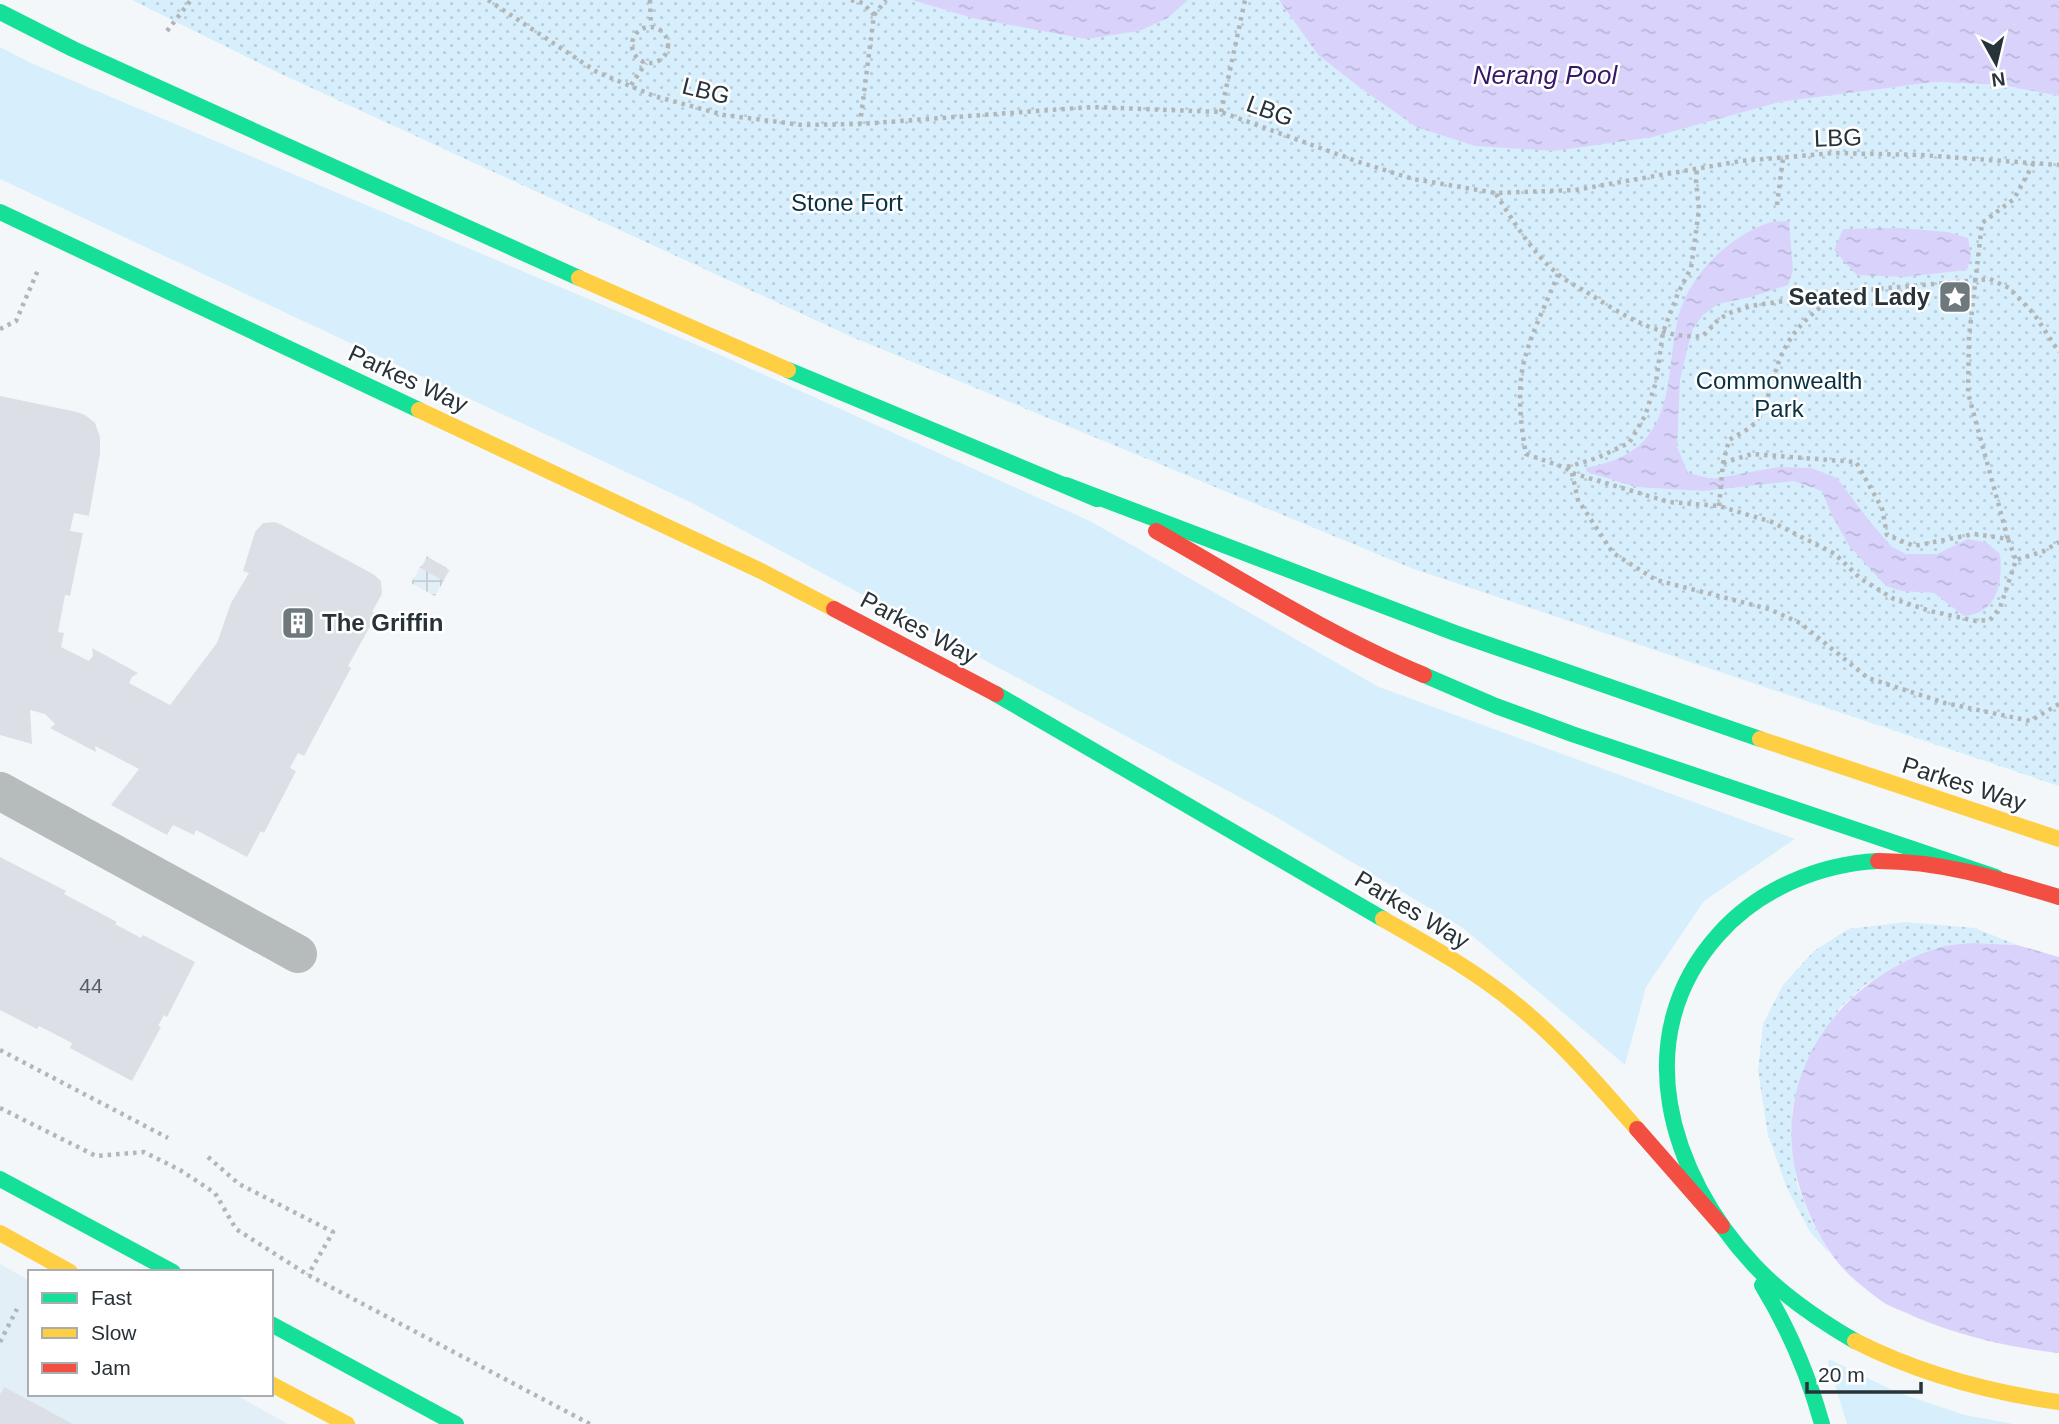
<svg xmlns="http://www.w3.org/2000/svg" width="2059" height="1424" viewBox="0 0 2059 1424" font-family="Arial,sans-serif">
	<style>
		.built { fill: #e2eff7 }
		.industrial { fill: url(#industrial-grid) }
		.grass { fill: #d7effc }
		.park { fill: url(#park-dots) }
		.water { fill: url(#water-ripples) }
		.building { fill: #dce0e6 }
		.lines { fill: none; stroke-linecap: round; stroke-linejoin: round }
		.path { stroke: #b2b6b6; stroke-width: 4.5; stroke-dasharray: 3.5 5; stroke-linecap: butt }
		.street { stroke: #b6bbbb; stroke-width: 38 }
		.fast { stroke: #16e098; stroke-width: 16 }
		.slow { stroke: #ffcf43; stroke-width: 16 }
		.jam { stroke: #f24e42; stroke-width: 16 }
		.labels { text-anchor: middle; stroke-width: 5; stroke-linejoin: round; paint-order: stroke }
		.number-label { font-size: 21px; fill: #555e64 }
		.street-label { font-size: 24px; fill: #283339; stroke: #fff }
		.park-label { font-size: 24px; fill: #083142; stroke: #fff }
		.poi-label { font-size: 24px; font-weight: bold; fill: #283339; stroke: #fff; text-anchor: end }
		.water-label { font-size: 26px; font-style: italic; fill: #36186b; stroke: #fff }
	</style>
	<defs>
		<pattern id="industrial-grid" width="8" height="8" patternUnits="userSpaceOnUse" patternTransform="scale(1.75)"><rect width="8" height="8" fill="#e2eff7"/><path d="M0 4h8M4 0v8" fill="none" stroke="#c2cdd4"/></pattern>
		<pattern id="park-dots" width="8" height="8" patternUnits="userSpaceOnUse" patternTransform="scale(1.75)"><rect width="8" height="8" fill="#d7effc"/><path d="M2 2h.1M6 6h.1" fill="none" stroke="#b9cdd9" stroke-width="1.8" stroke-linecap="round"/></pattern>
		<pattern id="water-ripples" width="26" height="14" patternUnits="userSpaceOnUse" patternTransform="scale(1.75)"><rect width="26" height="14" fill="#d9d3fc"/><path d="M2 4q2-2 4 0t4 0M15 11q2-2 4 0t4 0" fill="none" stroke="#bab6d9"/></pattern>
	</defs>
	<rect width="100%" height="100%" fill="#f4f7f9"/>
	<path class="built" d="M0 1264 30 1281V1394H234L288 1424H0Z"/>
	<path class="industrial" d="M427 556 450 570 435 596 411 583Z"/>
	<g class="grass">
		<path d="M0 47 31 63 709 350 1090 521 1379 687 1795 839 1704 901 1646 987 1625 1065 1463 928 1269 813 690 502 0 179Z"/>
		<path d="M1829 1359 1896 1392 1965 1415 2013 1424H1847L1828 1362Z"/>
	</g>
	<g class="park">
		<path d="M132 0H912L972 18H1168L1188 0H1279L1318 55 1363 90 1416 127 1653 137 1780 102 1935 82 2002 85 2059 96V786L1411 568 852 337 279 73Z"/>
		<path d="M1906 922 1975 928 2017 945 1975 943 1901 963 1865 985 1840 1008 1803 1069 1792 1111V1146L1797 1184 1812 1222 1830 1254 1810 1232 1786 1186 1768 1135 1758 1071 1763 1024 1783 985 1814 951 1848 929Z"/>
	</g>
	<g class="water">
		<path d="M912 0H1188L1168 18 1139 31 1086 39 972 18Z"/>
		<path d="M1279 0H2059V96L2002 85 1935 82 1780 102 1653 137 1554 151 1475 146 1416 127 1363 90 1318 55Z"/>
		<path d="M1789 221 1793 271 1788 285 1751 297 1718 304 1703 315 1692 330 1680 380 1677 447 1688 473 1712 479 1778 467 1811 468 1837 478 1871 523 1892 547 1906 554H1937L1968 539 1986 542 2000 554C2003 582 1998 613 1964 616L1934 593 1902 591 1886 586 1850 547 1832 516 1822 491 1794 481 1703 491 1637 487 1587 472 1586 468C1609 463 1632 456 1647 437 1674 403 1668 357 1678 318 1689 275 1727 238 1768 223 1774 221 1782 221 1789 221Z"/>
		<path d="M1899 228 1948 232 1968 238 1971 257 1967 270 1904 277 1857 275 1834 250 1843 229Z"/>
		<path d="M1975 943 2017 945 2059 957V1353C2010 1348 1961 1336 1915 1317 1906 1312 1895 1309 1886 1304 1876 1298 1866 1289 1856 1281 1832 1261 1816 1232 1805 1203 1761 1091 1829 983 1938 948 1949 944 1963 944 1975 943Z"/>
	</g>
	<g class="building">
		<path d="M0 396 77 412 85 415 95 423 100 437V454L89 516 74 513 70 531 83 533 70 596 65 595 58 632 64 633 61 647 89 661 93 656 92 648 138 673 132 677 129 683 170 705 217 643 231 603 249 573 243 571 255 532 263 523 275 522 280 524 373 574 381 581 382 594 372 612 377 614 348 666 351 668 304 756 298 753 290 768 296 771 264 833 261 831 247 857 196 830 194 835 173 825 167 835 111 805 139 769 95 746 96 752 50 728 55 724 45 714 30 710 32 744 0 735Z"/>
		<path d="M428 557 449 570 443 581 421 568Z"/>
		<path d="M0 857 66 891 64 894 117 922 115 924 141 938 143 935 195 962 167 1017 164 1015 158 1026 161 1027 132 1081 70 1048 72 1043 39 1026 37 1029 0 1010Z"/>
		<path d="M4 1387 73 1424H0V1395Z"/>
	</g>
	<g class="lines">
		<g class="path">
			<path d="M488 0 597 72 654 96 724 115 802 125 860 124 1092 107 1221 112 1359 162 1413 179 1496 193 1575 190 1741 161 1834 153 1921 155 2059 165"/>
			<path d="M650 0 651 26"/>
			<path d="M851 0 863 3 874 15 860 124"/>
			<path d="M874 15 886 0"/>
			<circle cx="650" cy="45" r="18"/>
			<path d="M167 31 191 0"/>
			<path d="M631 85 646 63"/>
			<path d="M1221 112 1245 0"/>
			<path d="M1496 194C1514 222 1532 253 1558 274 1566 281 1576 286 1585 291 1619 313 1661 340 1703 336L1719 319 1732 312 1751 306 1842 292 1990 279 2009 288 2034 314 2059 352"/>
			<path d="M1777 205 1783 158"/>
			<path d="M1558 274C1548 300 1535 325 1527 351 1516 383 1520 422 1526 454L1566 468 1572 473 1669 502 1719 506 1772 522 1835 554 1861 579 1894 599 1930 611 1976 621 1990 620 2000 608 2016 560 2044 551 2059 542"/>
			<path d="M0 329 16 321 38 270"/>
			<path d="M1723 463 1752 454 1856 462 1882 508 1887 535 1914 546 1974 534 2008 539 2016 560"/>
			<path d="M1567 467 1597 458 1629 443 1645 416 1656 382 1663 332 1678 293 1691 268 1699 210 1696 180 1697 168"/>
			<path d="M1572 473 1578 500 1613 553 1656 580 1769 609 1800 623 1868 678 1945 703 2030 721 2059 704"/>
			<path d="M1719 506 1723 463 1729 440C1737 435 1750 429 1756 422 1768 404 1772 380 1779 361 1791 330 1813 310 1841 294"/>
			<path d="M2008 539 1968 393 1969 337 1982 223 2014 199 2033 164"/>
			<path d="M0 1050 168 1138"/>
			<path d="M0 1108 96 1156 144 1152 180 1170 215 1193 236 1229 308 1275 590 1424"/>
			<path d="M208 1157 239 1184 333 1232 308 1275"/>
			<path d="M0 1342 17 1309"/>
		</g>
		<path class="street" d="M0 791 298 954"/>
		<g class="fast">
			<path d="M0 12 73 49 579 278"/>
			<path d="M0 212 419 410"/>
			<path d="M788 370 1097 499"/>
			<path d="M1066 485 1455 633 1760 739"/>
			<path d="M1424 675 1496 706 1572 734 1996 877"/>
			<path d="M996 694 1383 919"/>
			<path d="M0 1179 173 1272"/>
			<path d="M1762 1285C1789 1329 1808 1374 1822 1424"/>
			<path d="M271 1324 456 1424"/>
			<path d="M1855 1341C1819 1320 1783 1296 1754 1265 1669 1174 1627 1037 1718 935 1758 890 1818 864 1878 861"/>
		</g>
		<g class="slow">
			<path d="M579 278 788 370"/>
			<path d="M419 410 761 571 834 609"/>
			<path d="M1760 739 2059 839"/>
			<path d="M1383 919C1429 945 1477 972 1518 1006 1562 1042 1599 1086 1637 1129"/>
			<path d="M0 1233 70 1272"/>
			<path d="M1855 1341C1920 1374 1987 1392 2059 1402"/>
			<path d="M271 1384 347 1424"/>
		</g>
		<g class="jam">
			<path d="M1156 531C1244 581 1331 636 1424 675"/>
			<path d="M834 609 996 694"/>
			<path d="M1878 861C1941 861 1999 879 2059 897"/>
			<path d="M1637 1129 1722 1226"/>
		</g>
	</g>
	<defs>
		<symbol id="sight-square" viewBox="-11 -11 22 22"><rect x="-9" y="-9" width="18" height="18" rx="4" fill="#6f787c" stroke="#fff"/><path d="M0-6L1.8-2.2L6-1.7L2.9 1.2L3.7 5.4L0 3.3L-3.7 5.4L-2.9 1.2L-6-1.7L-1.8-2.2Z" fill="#fff"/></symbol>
		<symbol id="building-square" viewBox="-11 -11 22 22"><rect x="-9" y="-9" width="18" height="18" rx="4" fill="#6f787c" stroke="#fff"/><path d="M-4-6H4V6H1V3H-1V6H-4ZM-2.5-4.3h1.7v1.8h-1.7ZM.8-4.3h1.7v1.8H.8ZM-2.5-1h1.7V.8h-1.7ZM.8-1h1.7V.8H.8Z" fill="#fff"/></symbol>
	</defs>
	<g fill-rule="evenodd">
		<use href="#sight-square" x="1936" y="278" width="38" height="38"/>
		<use href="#building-square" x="279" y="604" width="38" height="38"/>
	</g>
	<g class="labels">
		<g class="number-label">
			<text x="91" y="993">44</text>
		</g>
		<g class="street-label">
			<text transform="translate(706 91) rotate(14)" y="8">LBG</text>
			<text transform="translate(1270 111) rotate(20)" y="8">LBG</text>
			<text transform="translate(1838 138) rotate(-2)" y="8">LBG</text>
			<text transform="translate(408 379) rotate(25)" y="8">Parkes Way</text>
			<text transform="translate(919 628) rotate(28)" y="8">Parkes Way</text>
			<text transform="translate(1964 784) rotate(18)" y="8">Parkes Way</text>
			<text transform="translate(1412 910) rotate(31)" y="8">Parkes Way</text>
		</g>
		<g class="park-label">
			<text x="847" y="211">Stone Fort</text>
			<text x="1779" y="389">Commonwealth<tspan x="1779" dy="28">Park</tspan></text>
		</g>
		<g class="poi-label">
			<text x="1930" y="305">Seated Lady</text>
			<text x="322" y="631" text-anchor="start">The Griffin</text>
		</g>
		<g class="water-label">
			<text x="1545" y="84">Nerang Pool</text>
		</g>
	</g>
	<rect x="28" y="1270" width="245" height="126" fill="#ffffff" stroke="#a9adb0" stroke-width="2"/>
	<rect x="42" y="1293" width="35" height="10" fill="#16e098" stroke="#a9adb0" stroke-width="2"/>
	<text x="91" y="1305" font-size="21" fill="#283339">Fast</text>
	<rect x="42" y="1328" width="35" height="10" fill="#ffcf43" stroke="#a9adb0" stroke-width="2"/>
	<text x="91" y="1340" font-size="21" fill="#283339">Slow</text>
	<rect x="42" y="1363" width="35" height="10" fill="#f24e42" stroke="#a9adb0" stroke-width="2"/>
	<text x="91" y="1375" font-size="21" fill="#283339">Jam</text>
	<g transform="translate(1996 63) rotate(172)" stroke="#ffffff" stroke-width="5" paint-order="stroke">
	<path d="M0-5L12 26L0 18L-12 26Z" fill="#283339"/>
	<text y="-10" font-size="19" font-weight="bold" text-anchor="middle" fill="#283339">N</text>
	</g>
	<path d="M1807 1382v10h114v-10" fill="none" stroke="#283339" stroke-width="3.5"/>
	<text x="1818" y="1382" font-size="21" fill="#283339" stroke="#ffffff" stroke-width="5" paint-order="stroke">20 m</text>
</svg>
